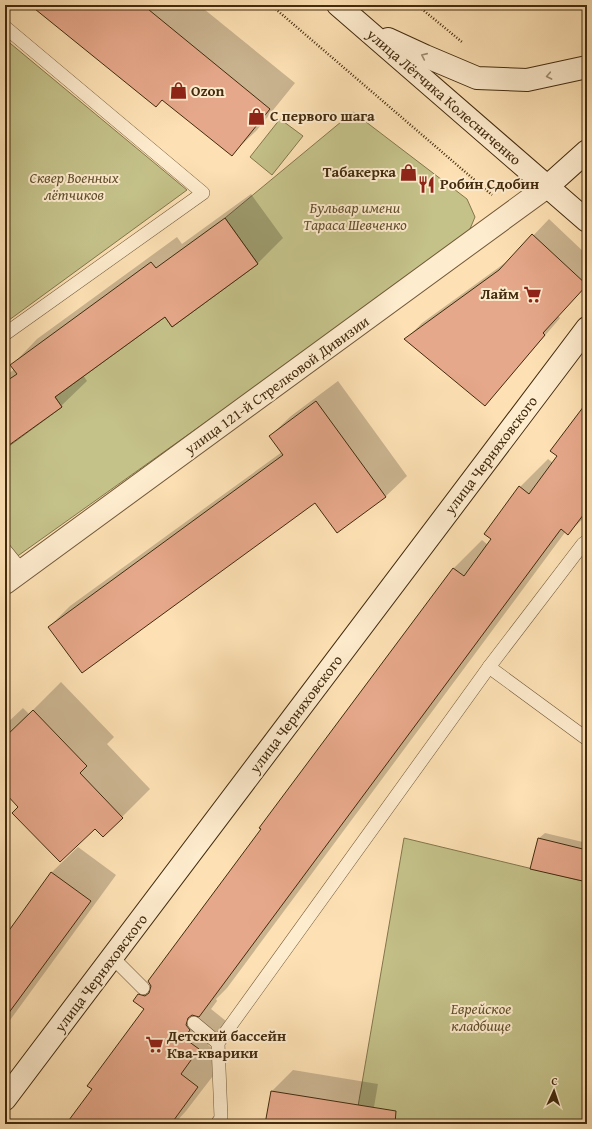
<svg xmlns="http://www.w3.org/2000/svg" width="592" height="1129" viewBox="0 0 592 1129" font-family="'Gentium Book Plus',serif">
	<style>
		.green { fill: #c4c189; stroke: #83764c }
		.shadow { fill: #0003 }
		.building { fill: #e6a88a; stroke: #422b0e }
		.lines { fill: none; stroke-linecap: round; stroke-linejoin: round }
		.lane-casing { stroke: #715838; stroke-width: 14 }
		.street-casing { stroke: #715838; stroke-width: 24 }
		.secondary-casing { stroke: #422b0e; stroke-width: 24 }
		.path { stroke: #422b0e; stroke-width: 2.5; stroke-dasharray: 1 2; stroke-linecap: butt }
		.lane { stroke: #feecce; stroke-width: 13 }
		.street { stroke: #feecce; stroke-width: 22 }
		.secondary { stroke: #feecce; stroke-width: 22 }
		.oneway { stroke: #a08c6e }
		.labels { text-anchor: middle; stroke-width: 4; stroke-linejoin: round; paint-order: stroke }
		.poi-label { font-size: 15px; font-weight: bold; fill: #422b0e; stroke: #feecce; text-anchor: start }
		.street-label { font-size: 15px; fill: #422b0e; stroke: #feecce }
		.park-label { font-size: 15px; font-style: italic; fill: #62502d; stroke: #feecce }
	</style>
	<rect width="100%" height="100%" fill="#fde1b4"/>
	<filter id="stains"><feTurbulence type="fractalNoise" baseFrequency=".005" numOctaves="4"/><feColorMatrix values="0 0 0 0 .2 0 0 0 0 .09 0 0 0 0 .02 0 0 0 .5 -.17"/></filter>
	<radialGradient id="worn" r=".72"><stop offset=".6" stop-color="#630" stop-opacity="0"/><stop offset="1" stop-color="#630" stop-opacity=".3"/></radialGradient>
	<g class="green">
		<path d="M5 39 187 190 5 323Z"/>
		<path d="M353 112 467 199 475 217 467 236 5 565V449L62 407 55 397 165 317 172 327 258 264 225 218Z"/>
		<path d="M280 119 303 136 272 175 250 157Z"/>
		<path d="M404 838 587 882V1124H355Z"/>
	</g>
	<g class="shadow">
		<path d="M32 5H199L295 83 257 130 231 155 163 99Z"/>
		<path d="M251 194 283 238 258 263 172 325 165 316 83 375 87 381 61 406 5 447V376L15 369 12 365 37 339 177 237 182 244Z"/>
		<path d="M549 219 587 255V285L558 316 560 318 500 388 484 404 406 339 422 323 513 257Z"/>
		<path d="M338 381 407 476 386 496 337 532 316 502 49 627 70 606 282 452 270 436 291 416Z"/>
		<path d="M587 404V515L568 533 566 531 227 988 216 999 217 1001 211 1009 226 1021 208 1045 226 1059 186 1111 174 1124H68L93 1089 146 1008 139 995 150 984 262 829 260 828 454 568 482 540 488 545 520 487 548 459 553 463Z"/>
		<path d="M61 682 114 737 107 744 150 789 103 836 95 828 19 807 5 785V725L23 708 29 714Z"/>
		<path d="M545 833 587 843V881L538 839Z"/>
		<path d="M78 847 116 875 5 1027V937L52 872Z"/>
		<path d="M293 1070 378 1084 371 1124H266L272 1091Z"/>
	</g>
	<g class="building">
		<path d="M30 5H143L270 109 232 156 162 100 156 107Z"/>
		<path d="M225 218 258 264 172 327 165 317 55 397 62 407 5 448V382L17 374 10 365 151 262 156 268Z"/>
		<path d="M532 234 587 285 543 333 545 335 485 406 404 339 499 270Z"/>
		<path d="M316 401 386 497 337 533 315 503 82 673 48 627 283 455 269 436Z"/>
		<path d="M587 402V510L568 535 561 529 199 1017 192 1015 188 1018 186 1025 190 1030 184 1038 199 1049 181 1074 198 1087 171 1124H66L92 1089 87 1086 144 1009 133 1001 138 994 145 996 149 993 151 986 148 981 261 829 259 828 453 568 464 576 491 539 484 534 519 486 529 494 557 456 550 451Z"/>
		<path d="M33 710 87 766 80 773 123 818 103 837 95 829 60 862 12 813 18 807 5 793V737Z"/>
		<path d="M538 838 587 850V882L530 869Z"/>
		<path d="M51 872 91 901 5 1018V936Z"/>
		<path d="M271 1091 396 1111 395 1124H265Z"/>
	</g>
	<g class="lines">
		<defs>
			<g id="lane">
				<path d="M5 27 203 193 5 334"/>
				<path d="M587 541 583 544 489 667 587 739"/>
				<path d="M5 550 22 571"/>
				<path d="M112 957 143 988"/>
				<path d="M194 1023 218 1043"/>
				<path d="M217 1124 221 1118 218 1043 489 667"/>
			</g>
			<path id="street" d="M5 583 548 186"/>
			<g id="secondary">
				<path d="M338 5 587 221"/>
				<path d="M388 39 425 56 477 78 527 80 587 67"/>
				<path d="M548 186 587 151"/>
				<path d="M5 1099 587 328"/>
			</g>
		</defs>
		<use href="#lane" class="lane-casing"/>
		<use href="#street" class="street-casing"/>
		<use href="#secondary" class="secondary-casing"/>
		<g class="path">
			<path d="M271 5 492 195"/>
			<path d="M417 5 462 42"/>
		</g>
		<use href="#lane" class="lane"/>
		<use href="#street" class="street"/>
		<use href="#secondary" class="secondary"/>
	</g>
	<defs><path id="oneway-chevron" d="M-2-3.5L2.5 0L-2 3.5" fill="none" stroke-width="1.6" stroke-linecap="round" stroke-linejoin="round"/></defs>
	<g class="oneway">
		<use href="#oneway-chevron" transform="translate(424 56) rotate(-156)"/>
		<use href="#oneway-chevron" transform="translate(549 76) rotate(169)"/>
	</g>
	<defs>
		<symbol id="shop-bare" viewBox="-9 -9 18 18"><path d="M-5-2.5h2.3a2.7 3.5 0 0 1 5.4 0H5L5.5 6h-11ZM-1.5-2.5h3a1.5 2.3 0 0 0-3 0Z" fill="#8f2418" stroke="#feecce" stroke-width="2.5" paint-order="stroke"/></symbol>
		<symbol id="restaurant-bare" viewBox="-9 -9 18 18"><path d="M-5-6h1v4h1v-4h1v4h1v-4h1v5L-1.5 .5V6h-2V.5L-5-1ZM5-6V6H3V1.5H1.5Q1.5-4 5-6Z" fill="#8f2418" stroke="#feecce" stroke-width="2.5" paint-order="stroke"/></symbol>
		<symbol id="supermarket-bare" viewBox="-9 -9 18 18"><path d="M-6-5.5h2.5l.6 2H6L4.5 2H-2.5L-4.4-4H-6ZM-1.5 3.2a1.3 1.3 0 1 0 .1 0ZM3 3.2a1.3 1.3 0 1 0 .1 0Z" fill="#8f2418" stroke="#feecce" stroke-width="2.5" paint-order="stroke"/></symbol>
	</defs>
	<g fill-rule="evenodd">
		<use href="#shop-bare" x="166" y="78" width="25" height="25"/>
		<use href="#shop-bare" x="244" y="104" width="25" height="25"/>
		<use href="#shop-bare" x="396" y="160" width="25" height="25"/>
		<use href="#restaurant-bare" x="414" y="172" width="25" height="25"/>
		<use href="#supermarket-bare" x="520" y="282" width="25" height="25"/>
		<use href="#supermarket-bare" x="142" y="1032" width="25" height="25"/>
	</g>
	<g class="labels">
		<g class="poi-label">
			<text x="191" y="96">Ozon</text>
			<text x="270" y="121">С первого шага</text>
			<text x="396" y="177" text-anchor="end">Табакерка</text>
			<text x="440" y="189">Робин Сдобин</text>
			<text x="519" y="299" text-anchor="end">Лайм</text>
			<text x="167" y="1041">Детский бассейн<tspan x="167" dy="17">Ква-кварики</tspan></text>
		</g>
		<g class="street-label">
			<text transform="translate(444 97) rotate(41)" y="5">улица Лётчика Колесниченко</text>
			<text transform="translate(277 385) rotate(-36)" y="5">улица 121-й Стрелковой Дивизии</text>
			<text transform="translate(491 455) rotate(-53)" y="5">улица Черняховского</text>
			<text transform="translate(296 714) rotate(-53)" y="5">улица Черняховского</text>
			<text transform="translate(101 973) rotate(-53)" y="5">улица Черняховского</text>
		</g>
		<g class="park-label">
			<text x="74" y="183">Сквер Военных<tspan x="74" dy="17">лётчиков</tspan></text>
			<text x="355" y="213">Бульвар имени<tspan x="355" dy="17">Тараса Шевченко</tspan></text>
			<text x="481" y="1014">Еврейское<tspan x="481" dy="17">кладбище</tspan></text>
		</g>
	</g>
	<rect width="592" height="1129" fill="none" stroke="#fde1b4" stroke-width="20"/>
	<rect x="6" y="6" width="580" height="1117" fill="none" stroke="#422b0e" stroke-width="2"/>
	<rect x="10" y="10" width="572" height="1109" fill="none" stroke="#422b0e"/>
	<g transform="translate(554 1091) rotate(3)" stroke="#feecce" stroke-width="3" paint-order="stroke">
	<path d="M0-3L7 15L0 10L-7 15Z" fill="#422b0e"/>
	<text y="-6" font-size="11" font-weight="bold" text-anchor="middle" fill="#422b0e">С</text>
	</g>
	<rect width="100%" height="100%" filter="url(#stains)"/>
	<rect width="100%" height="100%" fill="url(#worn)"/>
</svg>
